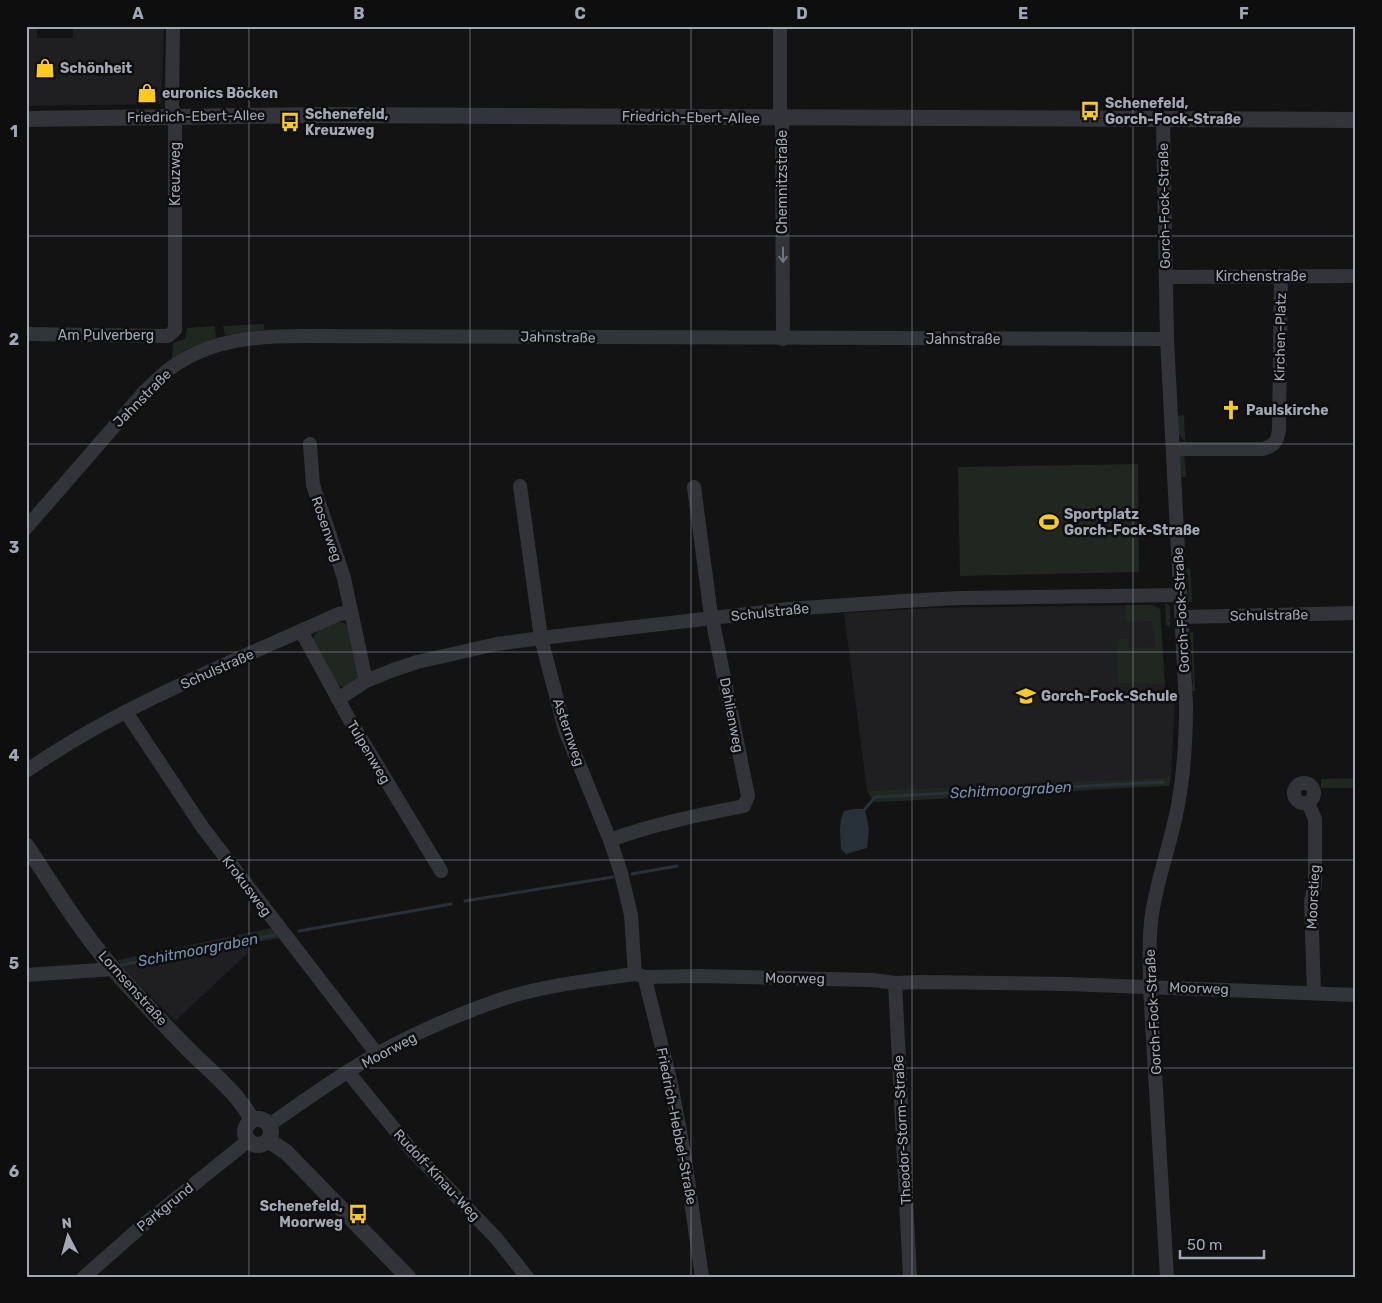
<svg xmlns="http://www.w3.org/2000/svg" width="1382" height="1303" viewBox="0 0 1382 1303" font-family="Rubik,sans-serif">
	<style>
		.built { fill: #1f1e21 }
		.green { fill: #1f2720 }
		.water { fill: #283039 }
		.lines { fill: none; stroke-linecap: round; stroke-linejoin: round }
		.stream { stroke: #283039; stroke-width: 3 }
		.minor { stroke: #33343a; stroke-width: 14 }
		.tertiary { stroke: #33343a; stroke-width: 16 }
		.oneway { stroke: #71737e }
		.grid { fill: none; stroke: #a3a7b6; stroke-width: 1; stroke-opacity: 0.55 }
		.labels { text-anchor: middle; stroke-width: 5; stroke-linejoin: round; paint-order: stroke }
		.poi-label { font-size: 14px; font-weight: bold; fill: #a3a7b6; stroke: #0e0e0f; text-anchor: start }
		.street-label { font-size: 14px; fill: #a3a7b6; stroke: #0e0e0f }
		.water-label { font-size: 15px; font-style: italic; fill: #7891b3; stroke: #0e0e0f }
		.neatline { fill: none; stroke: #a3a7b6; stroke-width: 2 }
		.grid-label { font-size: 16px; text-anchor: middle; font-weight: bold; fill: #a3a7b6 }
	</style>
	<rect width="100%" height="100%" fill="#131314"/>
	<g class="built">
		<path d="M26 26H37V38H73V26H164L161 104 26 106Z"/>
		<path d="M1152 605 1160 609 1165 691 1168 692 1175 700 1171 777 867 791 844 613 931 608Z"/>
		<path d="M247 943 248 953 175 1021 122 967Z"/>
	</g>
	<g class="green">
		<path d="M264 324V330L225 335 223 326Z"/>
		<path d="M215 326 216 338 185 350 172 359 173 343 185 339 187 328Z"/>
		<path d="M1184 415 1185 442 1178 433 1176 416Z"/>
		<path d="M1184 452 1186 477H1179L1178 459 1180 455Z"/>
		<path d="M1138 464 1139 572 960 576 958 467Z"/>
		<path d="M1190 568 1192 602 1186 603 1185 598 1189 595 1188 575 1184 573V569Z"/>
		<path d="M1165 603 1170 606V627L1166 625Z"/>
		<path d="M1125 605H1152L1160 609 1165 684 1118 683 1117 639H1128V648L1156 647 1151 621 1126 622Z"/>
		<path d="M337 621 346 624 351 631 359 676 357 681 343 687 337 685 313 640C316 628 327 626 337 621Z"/>
		<path d="M1193 632 1195 691H1190V687L1193 684 1191 640 1186 636V633Z"/>
		<path d="M1171 777 1169 786C1071 790 973 798 874 802L867 791Z"/>
		<path d="M1356 778V788H1321V779Z"/>
		<path d="M272 928 280 938 122 967 118 960Z"/>
	</g>
	<path class="water" d="M854 809H865L869 829 867 848 846 854 841 849 840 831 841 820 844 811Z"/>
	<g class="lines">
		<g class="stream">
			<path d="M865 809 875 797 1163 782"/>
			<path d="M632 874 677 866"/>
			<path d="M465 901 613 877"/>
			<path d="M299 931 451 904"/>
			<path d="M121 965 275 935"/>
		</g>
		<g class="minor">
			<path d="M780 26V108L782 118 783 339"/>
			<path d="M1163 120 1167 339 1186 705C1186 742 1184 778 1176 815 1169 848 1157 881 1152 914 1148 938 1150 963 1150 987L1167 1277"/>
			<path d="M1166 277 1356 276"/>
			<path d="M26 334 168 336 175 330V126L172 106 173 26"/>
			<path d="M310 444 313 485 344 578 366 681"/>
			<path d="M1173 449H1263C1274 446 1278 441 1279 429L1281 276"/>
			<path d="M520 486 541 638 565 730 610 840 621 873 631 915 635 974"/>
			<path d="M26 528 145 391C153 384 160 376 168 370 209 339 255 336 304 336L1167 339"/>
			<path d="M1182 617 1356 613"/>
			<path d="M301 631 348 717 441 871"/>
			<path d="M338 699 366 681 393 670 417 662 497 644 541 638 789 609 904 601 960 598 1181 595"/>
			<path d="M126 712 203 828 377 1054"/>
			<path d="M26 771C122 705 232 662 339 614L351 612"/>
			<circle cx="1304" cy="793" r="10"/>
			<path d="M1308 803 1315 819V883L1311 901 1314 993"/>
			<path d="M610 840C654 824 698 815 744 806L748 796 710 608 694 487"/>
			<path d="M26 975 114 969"/>
			<path d="M646 977V983L671 1084 684 1153 702 1277"/>
			<path d="M895 983 910 1277"/>
			<path d="M348 1072 409 1147 496 1238 527 1277"/>
			<path d="M269 1125C304 1101 339 1075 377 1054 417 1032 461 1013 505 998 547 985 592 980 635 974L646 977 699 976 873 980 895 983 921 982 1066 984 1356 995"/>
			<path d="M84 1277 142 1226 249 1140"/>
		</g>
		<g class="tertiary">
			<path d="M26 119 320 115 1356 120"/>
			<path d="M26 845C57 892 86 940 124 981 145 1004 167 1028 189 1050 210 1071 239 1094 252 1120"/>
			<circle cx="258" cy="1132" r="13"/>
			<path d="M268 1140 286 1152 408 1277"/>
		</g>
	</g>
	<defs><path id="oneway-shaft" d="M-6 0H5M1.5-3L5.5 0L1.5 3" fill="none" stroke-width="1.6" stroke-linecap="round" stroke-linejoin="round" transform="scale(1.25)"/></defs>
	<use class="oneway" href="#oneway-shaft" transform="translate(783 255) rotate(90)"/>
	<path class="grid" d="M249 26V1277M470 26V1277M691 26V1277M912 26V1277M1133 26V1277M26 236H1356M26 444H1356M26 652H1356M26 860H1356M26 1068H1356"/>
	<defs>
		<symbol id="shop-bare" viewBox="-9 -9 18 18"><path d="M-5-2.5h2.3a2.7 3.5 0 0 1 5.4 0H5L5.5 6h-11ZM-1.5-2.5h3a1.5 2.3 0 0 0-3 0Z" fill="#fbc924" stroke="#0e0e0f" stroke-width="2.5" paint-order="stroke"/></symbol>
		<symbol id="bus-bare" viewBox="-9 -9 18 18"><path d="M-5-6H5V4H4V6H2V4H-2V6H-4V4H-5ZM-3.5-4V0h7V-4ZM-3.5 1.2v1.5H-2V1.2ZM2 1.2v1.5H3.5V1.2Z" fill="#fbc924" stroke="#0e0e0f" stroke-width="2.5" paint-order="stroke"/></symbol>
		<symbol id="church-bare" viewBox="-9 -9 18 18"><path d="M-1.2-6h2.4v3.5h3.3v2.4h-3.3V6h-2.4V-.1h-3.3v-2.4h3.3Z" fill="#fbc924" stroke="#0e0e0f" stroke-width="2.5" paint-order="stroke"/></symbol>
		<symbol id="stadium-bare" viewBox="-9 -9 18 18"><path d="M0-5a6.5 5 0 1 0 0 10a6.5 5 0 1 0 0-10ZM-3.5-1.8h7v3.6h-7Z" fill="#fbc924" stroke="#0e0e0f" stroke-width="2.5" paint-order="stroke"/></symbol>
		<symbol id="school-bare" viewBox="-9 -9 18 18"><path d="M0-5L7-2L0 1L-7-2ZM-4 1L0 2.5L4 1V4Q0 6-4 4Z" fill="#fbc924" stroke="#0e0e0f" stroke-width="2.5" paint-order="stroke"/></symbol>
	</defs>
	<g fill-rule="evenodd">
		<use href="#shop-bare" x="31" y="54" width="28" height="28"/>
		<use href="#shop-bare" x="133" y="79" width="28" height="28"/>
		<use href="#bus-bare" x="1076" y="97" width="28" height="28"/>
		<use href="#bus-bare" x="276" y="108" width="28" height="28"/>
		<use href="#church-bare" x="1217" y="396" width="28" height="28"/>
		<use href="#stadium-bare" x="1035" y="508" width="28" height="28"/>
		<use href="#school-bare" x="1012" y="682" width="28" height="28"/>
		<use href="#bus-bare" x="344" y="1200" width="28" height="28"/>
	</g>
	<g class="labels">
		<g class="poi-label">
			<text x="60" y="73">Schönheit</text>
			<text x="162" y="98">euronics Böcken</text>
			<text x="1105" y="108">Schenefeld,<tspan x="1105" dy="16">Gorch-Fock-Straße</tspan></text>
			<text x="305" y="119">Schenefeld,<tspan x="305" dy="16">Kreuzweg</tspan></text>
			<text x="1246" y="415">Paulskirche</text>
			<text x="1064" y="519">Sportplatz<tspan x="1064" dy="16">Gorch-Fock-Straße</tspan></text>
			<text x="1041" y="701">Gorch-Fock-Schule</text>
			<text x="343" y="1211" text-anchor="end">Schenefeld,<tspan x="343" dy="16">Moorweg</tspan></text>
		</g>
		<g class="street-label">
			<text transform="translate(196 116) rotate(-1)" y="5">Friedrich-Ebert-Allee</text>
			<text transform="translate(691 117) rotate(1)" y="5">Friedrich-Ebert-Allee</text>
			<text transform="translate(175 174) rotate(-90)" y="5">Kreuzweg</text>
			<text transform="translate(782 182) rotate(-90)" y="5">Chemnitzstraße</text>
			<text transform="translate(1164 206) rotate(-91)" y="5">Gorch-Fock-Straße</text>
			<text x="1261" y="281">Kirchenstraße</text>
			<text x="106" y="340">Am Pulverberg</text>
			<text transform="translate(558 337) rotate(1)" y="5">Jahnstraße</text>
			<text transform="translate(1280 337) rotate(-89)" y="5">Kirchen-Platz</text>
			<text x="963" y="344">Jahnstraße</text>
			<text transform="translate(142 398) rotate(-45)" y="5">Jahnstraße</text>
			<text transform="translate(327 529) rotate(71)" y="5">Rosenweg</text>
			<text transform="translate(1181 610) rotate(-93)" y="5">Gorch-Fock-Straße</text>
			<text transform="translate(770 612) rotate(-6)" y="5">Schulstraße</text>
			<text transform="translate(1269 615) rotate(-1)" y="5">Schulstraße</text>
			<text transform="translate(217 669) rotate(-24)" y="5">Schulstraße</text>
			<text transform="translate(732 715) rotate(79)" y="5">Dahlienweg</text>
			<text transform="translate(569 732) rotate(71)" y="5">Asternweg</text>
			<text transform="translate(369 752) rotate(59)" y="5">Tulpenweg</text>
			<text transform="translate(247 886) rotate(53)" y="5">Krokusweg</text>
			<text transform="translate(1313 897) rotate(-87)" y="5">Moorstieg</text>
			<text transform="translate(795 978) rotate(1)" y="5">Moorweg</text>
			<text transform="translate(133 988) rotate(48)" y="5">Lornsenstraße</text>
			<text transform="translate(1199 988) rotate(2)" y="5">Moorweg</text>
			<text transform="translate(1153 1012) rotate(-93)" y="5">Gorch-Fock-Straße</text>
			<text transform="translate(389 1050) rotate(-28)" y="5">Moorweg</text>
			<text transform="translate(677 1126) rotate(79)" y="5">Friedrich-Hebbel-Straße</text>
			<text transform="translate(902 1130) rotate(-93)" y="5">Theodor-Storm-Straße</text>
			<text transform="translate(437 1175) rotate(47)" y="5">Rudolf-Kinau-Weg</text>
			<text transform="translate(165 1207) rotate(-39)" y="5">Parkgrund</text>
		</g>
		<g class="water-label">
			<text transform="translate(1011 790) rotate(-3)" y="5">Schitmoorgraben</text>
			<text transform="translate(198 950) rotate(-11)" y="5">Schitmoorgraben</text>
		</g>
	</g>
	<rect width="1382" height="1303" fill="none" stroke="#0e0e0f" stroke-width="55"/>
	<g transform="translate(68 1236) rotate(354)" stroke="#0e0e0f" stroke-width="4" paint-order="stroke">
	<path d="M0-4L9 19L0 12L-9 19Z" fill="#a3a7b6"/>
	<text y="-8" font-size="14" font-weight="bold" text-anchor="middle" fill="#a3a7b6">N</text>
	</g>
	<path d="M1180 1250v8h84v-8" fill="none" stroke="#a3a7b6" stroke-width="2.5"/>
	<text x="1187" y="1250" font-size="15" fill="#a3a7b6" stroke="#0e0e0f" stroke-width="4" paint-order="stroke">50 m</text>
	<rect x="28" y="28" width="1326" height="1248" class="neatline"/>
	<g class="grid-label">
		<text x="138" y="19">A</text>
		<text x="359" y="19">B</text>
		<text x="580" y="19">C</text>
		<text x="802" y="19">D</text>
		<text x="1023" y="19">E</text>
		<text x="1244" y="19">F</text>
		<text x="14" y="137">1</text>
		<text x="14" y="345">2</text>
		<text x="14" y="553">3</text>
		<text x="14" y="761">4</text>
		<text x="14" y="969">5</text>
		<text x="14" y="1177">6</text>
	</g>
</svg>
